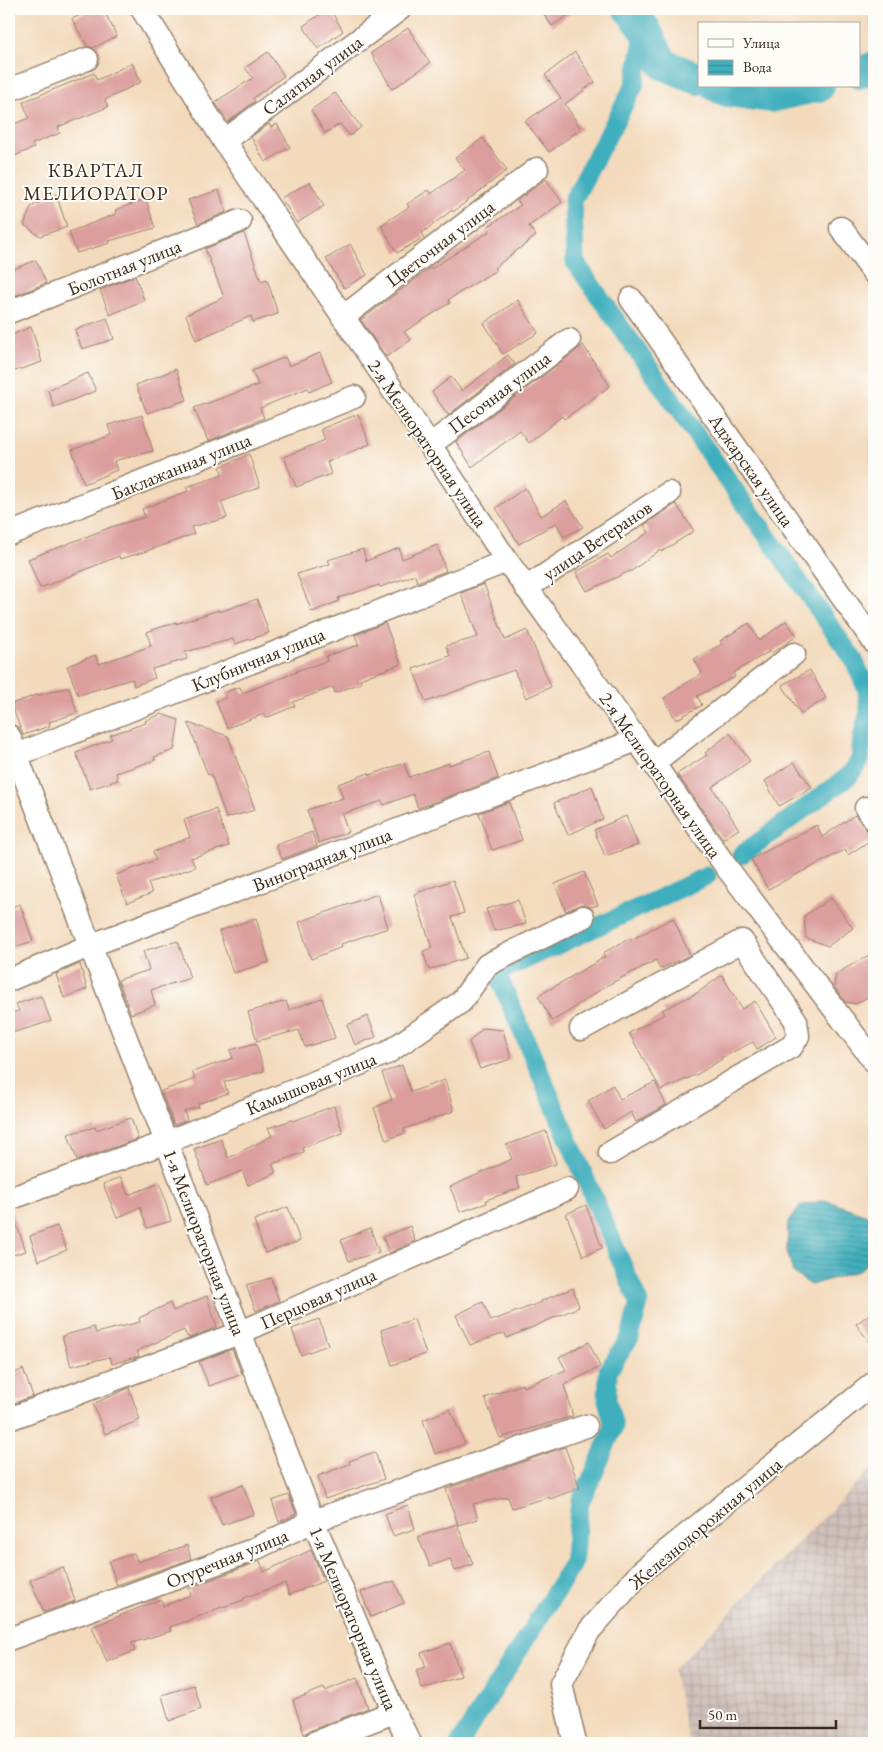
<svg xmlns="http://www.w3.org/2000/svg" width="883" height="1752" viewBox="0 0 883 1752" font-family="'EB Garamond',serif">
	<style>
		.industrial { fill: url(#industrial-grid) }
		.water { fill: url(#water-rules); stroke: #3e6c6e }
		.lines { fill: none; stroke-linecap: round; stroke-linejoin: round }
		.canal { stroke: #41afbd; stroke-width: 19 }
		.river { stroke: #41afbd; stroke-width: 32 }
		.building { fill: #db9e9d }
		.minor-casing { stroke: #97826d; stroke-width: 25 }
		.minor { stroke: #fff; stroke-width: 22 }
		.labels { text-anchor: middle; stroke-width: 4; stroke-linejoin: round; paint-order: stroke }
		.street-label { font-size: 19px; fill: #3b2a1e; stroke: #fdfcf7 }
		.neighbourhood-label { font-size: 20px; letter-spacing: 1px; fill: #3b2a1e; stroke: #fdfcf7 }
	</style>
	<defs>
		<pattern id="industrial-grid" width="8" height="8" patternUnits="userSpaceOnUse" patternTransform="scale(1.25)"><rect width="8" height="8" fill="#cfc0ba"/><path d="M0 4h8M4 0v8" fill="none" stroke="#b3a59f"/></pattern>
		<pattern id="water-rules" width="6" height="5" patternUnits="userSpaceOnUse" patternTransform="scale(1.25)"><rect width="6" height="5" fill="#41afbd"/><path d="M0 2.5h6" fill="none" stroke="#388f99"/></pattern>
	</defs>
	<rect width="100%" height="100%" fill="#fdfcf7"/>
	<filter id="ink" filterUnits="userSpaceOnUse"><feTurbulence type="fractalNoise" baseFrequency=".02" numOctaves="2"/><feDisplacementMap in="SourceGraphic" scale="10" xChannelSelector="R" yChannelSelector="G"/><feConvolveMatrix kernelMatrix="1 2 1 2 8 2 1 2 1" color-interpolation-filters="sRGB"/></filter>
	<filter id="wash" filterUnits="userSpaceOnUse"><feTurbulence type="fractalNoise" baseFrequency=".0096" numOctaves="4" result="noise"/><feDisplacementMap in="SourceGraphic" scale="20" xChannelSelector="R" yChannelSelector="G"/><feGaussianBlur stdDeviation="1.12" result="paint"/><feColorMatrix in="noise" values="0 0 0 0 0 0 0 0 0 0 0 0 0 0 0 0 0 1.4 0 .05"/><feComposite in="paint" operator="in"/></filter>
	<g filter="url(#wash)">
		<rect width="100%" height="100%" fill="#f3dabc"/>
		<path class="industrial" d="M874 1466V1743H689L673 1670Z"/>
		<path class="water" d="M825 1200 870 1216 874 1223V1257L858 1271 811 1285 793 1273 787 1251 788 1222 800 1206Z"/>
		<g class="lines">
			<g class="canal">
				<path d="M645 29 634 86 573 200 575 262 854 660 867 690 869 712 862 737 860 760 849 776 741 855"/>
				<path d="M460 1743 573 1564 580 1502 595 1471 614 1426 607 1400 608 1371 630 1337 639 1303 497 973 707 876"/>
			</g>
			<g class="river">
				<path d="M629 9 645 29 663 64 699 79"/>
				<path d="M859 73 874 67"/>
				<path d="M716 86 727 91 771 97 819 86"/>
			</g>
		</g>
		<g id="blocks">
			<g class="building">
				<path d="M93 9H103L117 36 93 48 87 46 72 19Z"/>
				<path d="M328 9H330L343 31 318 49 303 26Z"/>
				<path d="M540 9H577L552 26Z"/>
				<path d="M408 28 430 63 392 89 371 53Z"/>
				<path d="M268 52 284 76 253 98 255 101 228 122 215 102 253 78 245 68Z"/>
				<path d="M575 52 595 82 565 104 581 129 549 152 525 121 561 98 545 75Z"/>
				<path d="M132 63 141 82 105 100 108 107 58 127 60 133 32 144 34 148 9 158V126L29 118 23 102 94 73 97 80Z"/>
				<path d="M335 93 361 127 350 136 340 124 325 133 311 110Z"/>
				<path d="M269 124 271 127 277 124 290 147 265 162 251 137Z"/>
				<path d="M483 138 507 170 453 212 452 210 422 233 424 237 397 253 381 225 409 207 407 204 429 190 431 194 465 170 455 158Z"/>
				<path d="M546 179 562 202 529 226 536 236 494 268 496 270 448 300 450 303 404 332 411 340 386 357 361 320 430 268 431 269 490 231 487 227 521 205 517 201Z"/>
				<path d="M310 182 324 206 297 223 281 198Z"/>
				<path d="M219 190 226 212 198 224 188 200Z"/>
				<path d="M56 194 67 227 40 236 24 225 31 207Z"/>
				<path d="M146 199 155 228 109 241 110 243 77 253 69 232 116 214 115 210Z"/>
				<path d="M244 233 261 281 267 279 278 314 253 322 251 316 196 340 186 315 224 297 205 249Z"/>
				<path d="M350 244 367 275 344 288 326 259Z"/>
				<path d="M36 260 46 283 14 296 9 280V271Z"/>
				<path d="M135 276 144 300 110 315 100 290Z"/>
				<path d="M518 300 538 333 503 354 484 323Z"/>
				<path d="M107 318 114 339 82 349 75 330Z"/>
				<path d="M31 327 42 362 9 373V336Z"/>
				<path d="M583 345 610 386 564 419 562 416 529 443 520 431 472 467 456 442Z"/>
				<path d="M320 353 332 382 309 392 308 388 260 408 264 418 208 441 194 408 258 385 252 371 285 357 289 366Z"/>
				<path d="M508 355 515 364 448 415 432 392 451 377 462 391Z"/>
				<path d="M176 369 187 400 147 413 136 385Z"/>
				<path d="M88 373 96 391 54 407 48 390Z"/>
				<path d="M358 414 370 444 327 462 331 474 296 487 284 457 325 440 321 429Z"/>
				<path d="M142 415 153 451 114 461 117 470 84 484 72 450 111 435 108 425Z"/>
				<path d="M249 454 260 487 221 502 227 518 191 527 194 534 144 552 120 559 119 556 40 588 28 559 111 527 145 517 142 509 188 491 186 487 223 475 220 467Z"/>
				<path d="M525 488 541 516 566 501 583 527 564 537 556 523 519 544 496 508Z"/>
				<path d="M676 504 694 531 661 552 660 550 630 572V571L587 591 576 572 608 554 611 558 649 532 644 525Z"/>
				<path d="M437 545 446 571 417 582 415 575 380 587 379 585 338 598 339 601 312 612 297 574 330 564 328 560 363 549 366 561 399 548 402 559Z"/>
				<path d="M484 584 505 640 527 630 551 687 526 698 514 670 426 702 413 669 450 656 446 646 478 637 461 593Z"/>
				<path d="M257 599 269 633 235 644 233 639 185 652 187 659 152 669 155 678 134 686 132 679 78 695 67 666 95 655 99 664 151 646 147 632 176 622V624L219 610V612Z"/>
				<path d="M786 621 797 636 772 653 770 651 733 673 735 677 697 696 702 705 676 720 664 698 702 673 694 659 722 644 720 641 749 623 759 641Z"/>
				<path d="M385 623 401 664 360 679 361 683 335 693 333 687 293 702 295 706 266 718 264 714 227 728 216 701 226 698V692L240 687 243 693 297 672 296 671 327 661 326 656 359 645 355 635Z"/>
				<path d="M810 670 826 698 801 714 782 685Z"/>
				<path d="M69 687 77 713 49 722 50 726 23 735 11 704 39 694V695Z"/>
				<path d="M161 714 179 720 174 750 154 757 155 760 116 773 118 780 90 789 76 753 112 739 110 735 146 723 145 721Z"/>
				<path d="M188 723 228 736 255 810 226 818 211 774 208 775Z"/>
				<path d="M730 733 750 761 712 787 739 829 723 839 677 774 707 755 705 753Z"/>
				<path d="M489 752 498 778 418 808 413 794 384 805 382 801 342 814 348 832 319 843 307 810 343 798 338 784 369 773 370 775 404 763 409 777 449 763V765Z"/>
				<path d="M794 762 812 788 779 806 765 781Z"/>
				<path d="M592 786 603 819 568 835 554 803Z"/>
				<path d="M509 802 522 840 492 850 479 813Z"/>
				<path d="M216 809 229 846 191 858 195 867 148 883 152 893 127 903 116 875 156 860 153 852 190 837 184 820Z"/>
				<path d="M855 815 864 827 868 831 874 832V838L848 855 845 850 768 889 751 859 817 825 822 837Z"/>
				<path d="M626 816 638 845 605 856 594 830Z"/>
				<path d="M312 832 317 846 282 859 276 845Z"/>
				<path d="M584 872 598 905 591 907 583 904 566 911 555 884Z"/>
				<path d="M453 880 464 913 452 917 466 958 429 970 423 951 432 948 414 894Z"/>
				<path d="M378 894 388 928 341 944 342 947 311 959 299 922Z"/>
				<path d="M831 898 853 928 828 946 806 938 804 916Z"/>
				<path d="M518 900 526 924 494 931 486 909Z"/>
				<path d="M20 904 33 941 9 949V908Z"/>
				<path d="M256 918 269 962 233 973 219 931Z"/>
				<path d="M673 918 690 955 660 969 656 960 606 986 576 1006V1007L552 1021 538 996 605 957 603 953 630 938 631 940Z"/>
				<path d="M178 941 190 978 151 990 155 1005 131 1014 118 980 149 970 143 951Z"/>
				<path d="M869 955 874 964V993L856 1004 845 1002 834 986 836 974Z"/>
				<path d="M80 964 87 989 64 998 56 974Z"/>
				<path d="M722 975 742 1009 755 1001 776 1037 757 1049 753 1042 721 1058 722 1059 698 1074 661 1090 629 1033 665 1014 662 1010 697 993Z"/>
				<path d="M41 996 51 1021 9 1034V1014L19 1011 16 1004Z"/>
				<path d="M322 998 335 1038 305 1047 299 1030 257 1041 248 1012 286 1001 289 1010Z"/>
				<path d="M368 1016 376 1037 355 1045 347 1025Z"/>
				<path d="M483 1028 503 1030 511 1059 480 1069 469 1042Z"/>
				<path d="M256 1043 264 1071 224 1082 228 1093 198 1104 199 1107 184 1111 187 1120 174 1125 161 1091 195 1079 192 1072 233 1058 230 1050Z"/>
				<path d="M402 1065 411 1092 445 1080 454 1111 404 1129 405 1133 386 1140 374 1108 392 1100 382 1073Z"/>
				<path d="M655 1082 666 1105 636 1122 631 1112 604 1129 588 1101 613 1085 620 1099Z"/>
				<path d="M334 1106 343 1133 302 1148 304 1152 272 1164 276 1173 248 1185 242 1171 207 1185 194 1149 221 1139 228 1158 272 1136 268 1128 292 1120 293 1121Z"/>
				<path d="M131 1118 138 1139 77 1160 68 1134 95 1127 96 1130Z"/>
				<path d="M546 1131 556 1164 516 1177 520 1188 486 1200 487 1203 460 1212 450 1187 512 1159 506 1145Z"/>
				<path d="M121 1177 128 1195 160 1183 171 1221 147 1228 140 1207 117 1218 103 1184Z"/>
				<path d="M586 1205 602 1248 583 1256 566 1214Z"/>
				<path d="M288 1207 300 1241 265 1253 254 1220Z"/>
				<path d="M9 1212H12L26 1251 9 1256Z"/>
				<path d="M57 1226 67 1250 38 1261 30 1236Z"/>
				<path d="M410 1226 415 1241 389 1253 383 1237Z"/>
				<path d="M370 1228 379 1252 349 1261 341 1240Z"/>
				<path d="M271 1278 279 1301 256 1311 246 1285Z"/>
				<path d="M573 1288 579 1307 507 1338 505 1333 470 1345 456 1315 483 1302 491 1321 542 1302 541 1301Z"/>
				<path d="M207 1296 217 1327 189 1338V1336L187 1337 184 1330 137 1351 139 1356 112 1364 110 1357 71 1366 62 1336 94 1327 96 1333 140 1322 139 1318 170 1303 173 1311Z"/>
				<path d="M874 1311V1349L856 1324Z"/>
				<path d="M319 1319 328 1345 301 1355 292 1329Z"/>
				<path d="M414 1319 426 1354 392 1365 381 1330Z"/>
				<path d="M589 1342 600 1367 564 1385 573 1416 500 1438 485 1398 522 1384 523 1387 566 1370 559 1357Z"/>
				<path d="M232 1349 242 1374 209 1386 199 1362Z"/>
				<path d="M23 1369 33 1396 9 1405V1376Z"/>
				<path d="M129 1388 140 1420 105 1434 93 1404Z"/>
				<path d="M450 1409 465 1444 435 1454 423 1420Z"/>
				<path d="M565 1447 580 1488 550 1499 549 1497 512 1508 508 1497 473 1504 478 1519 458 1525 446 1489Z"/>
				<path d="M375 1452 384 1479 325 1499 318 1476 350 1464 349 1461Z"/>
				<path d="M243 1485 254 1514 222 1525 211 1497Z"/>
				<path d="M289 1495 296 1514 279 1522 272 1501Z"/>
				<path d="M408 1505 415 1529 393 1536 385 1514Z"/>
				<path d="M457 1524 473 1564 455 1571 450 1559 430 1566 418 1537Z"/>
				<path d="M187 1545 191 1559 117 1585 109 1562 134 1553 138 1562Z"/>
				<path d="M311 1550 324 1581 289 1595 285 1583 244 1598V1600L213 1610 214 1611 170 1627 171 1631 132 1643 135 1651 107 1662 92 1627 161 1599 163 1606 191 1595 189 1588 260 1561 264 1572Z"/>
				<path d="M63 1567 75 1601 44 1612 30 1580Z"/>
				<path d="M394 1581 404 1603 371 1617 361 1592Z"/>
				<path d="M450 1643 461 1676 422 1689 416 1670 426 1667 421 1653Z"/>
				<path d="M357 1678 368 1708 309 1731 304 1734 293 1700 324 1688 325 1691Z"/>
				<path d="M194 1685 201 1709 169 1721 162 1695Z"/>
			</g>
		</g>
	</g>
	<g filter="url(#ink)">
		<use href="#blocks" fill-opacity="0" stroke="#97826d" stroke-width="1"/>
		<g class="lines">
			<defs>
				<g id="minor">
					<path d="M142 9 224 141 430 445 507 561 637 740 727 868 874 1061"/>
					<path d="M9 90 87 59"/>
					<path d="M224 141 400 9"/>
					<path d="M841 228 874 273"/>
					<path d="M631 299 874 642"/>
					<path d="M9 312 240 221"/>
					<path d="M343 317 537 169"/>
					<path d="M430 445 569 340"/>
					<path d="M9 534 354 397"/>
					<path d="M526 588 669 493"/>
					<path d="M9 736 313 1521 394 1712 410 1743"/>
					<path d="M9 758 507 561"/>
					<path d="M653 763 794 654"/>
					<path d="M866 808 874 819"/>
					<path d="M9 980 89 946 637 740"/>
					<path d="M581 1029 742 941 796 1021 798 1036 792 1046 610 1153"/>
					<path d="M9 1199 167 1142 387 1053 461 1002 487 965 583 917"/>
					<path d="M9 1419 239 1333 567 1189"/>
					<path d="M9 1639 250 1551 313 1521 586 1426"/>
					<path d="M314 1743 394 1712"/>
					<path d="M575 1743 561 1684 589 1631 642 1571 874 1383"/>
				</g>
			</defs>
			<use href="#minor" class="minor-casing"/>
			<use href="#minor" class="minor"/>
		</g>
	</g>
	<g class="labels">
		<g class="street-label">
			<text transform="translate(312 75) rotate(-37)" y="7">Салатная улица</text>
			<text transform="translate(440 243) rotate(-37)" y="7">Цветочная улица</text>
			<text transform="translate(124 267) rotate(-22)" y="7">Болотная улица</text>
			<text transform="translate(499 392) rotate(-37)" y="7">Песочная улица</text>
			<text transform="translate(428 443) rotate(56)" y="7">2-я Мелиораторная улица</text>
			<text transform="translate(181 466) rotate(-22)" y="7">Баклажанная улица</text>
			<text transform="translate(752 470) rotate(55)" y="7">Аджарская улица</text>
			<text transform="translate(597 540) rotate(-34)" y="7">улица Ветеранов</text>
			<text transform="translate(258 659) rotate(-22)" y="7">Клубничная улица</text>
			<text transform="translate(661 775) rotate(55)" y="7">2-я Мелиораторная улица</text>
			<text transform="translate(322 859) rotate(-21)" y="7">Виноградная улица</text>
			<text transform="translate(311 1083) rotate(-22)" y="7">Камышовая улица</text>
			<text transform="translate(205 1242) rotate(69)" y="7">1-я Мелиораторная улица</text>
			<text transform="translate(318 1298) rotate(-24)" y="7">Перцовая улица</text>
			<text transform="translate(705 1523) rotate(-40)" y="7">Железнодорожная улица</text>
			<text transform="translate(227 1558) rotate(-22)" y="7">Огуречная улица</text>
			<text transform="translate(354 1618) rotate(67)" y="7">1-я Мелиораторная улица</text>
		</g>
		<g class="neighbourhood-label">
			<text x="96" y="177">КВАРТАЛ<tspan x="96" dy="23">МЕЛИОРАТОР</tspan></text>
		</g>
	</g>
	<rect width="883" height="1752" fill="none" stroke="#fdfcf7" stroke-width="30"/>
	<rect x="698" y="22" width="162" height="65" fill="#fdfcf7" stroke="#afa8a0"/>
	<rect x="708" y="39" width="25" height="8" fill="#ffffff" stroke="#afa8a0"/>
	<text x="743" y="48" font-size="15" fill="#3b2a1e">Улица</text>
	<rect x="708" y="60" width="25" height="15" fill="url(#water-rules)" stroke="#afa8a0"/>
	<text x="743" y="72" font-size="15" fill="#3b2a1e">Вода</text>
	<path d="M700 1720v8h136v-8" fill="none" stroke="#3b2a1e" stroke-width="2.5"/>
	<text x="708" y="1720" font-size="15" fill="#3b2a1e" stroke="#fdfcf7" stroke-width="4" paint-order="stroke">50 m</text>
</svg>
